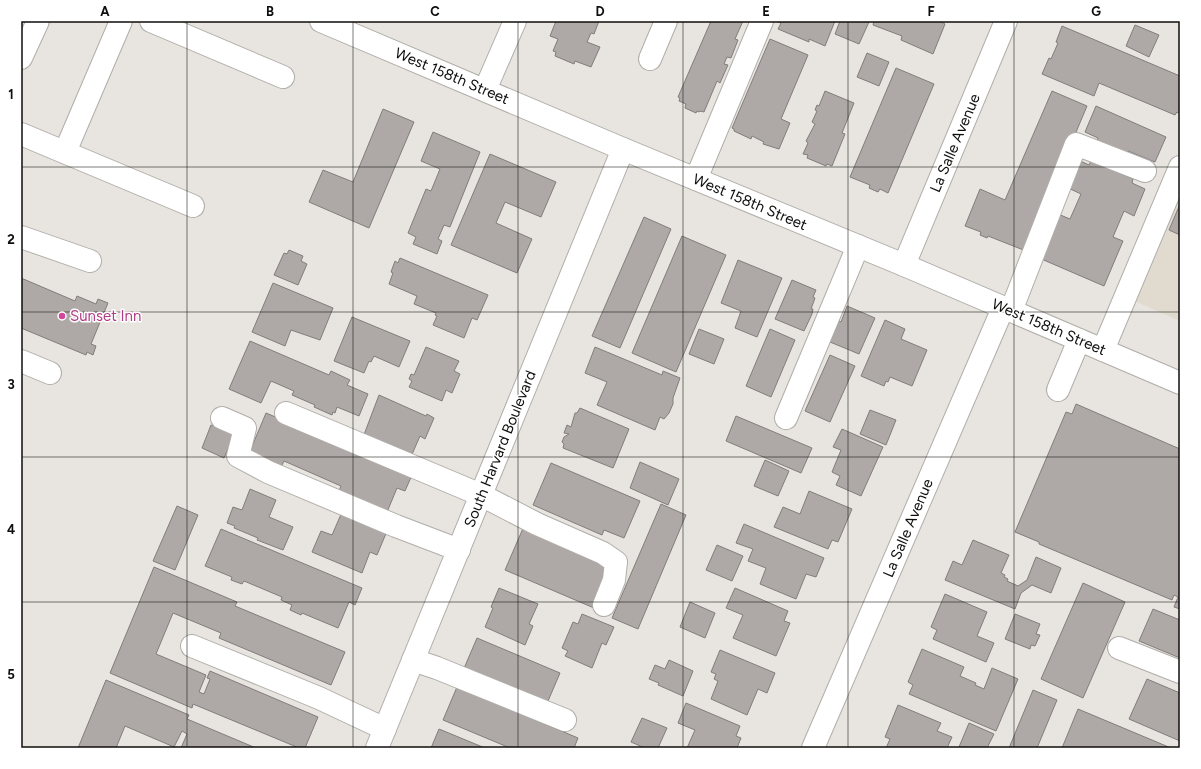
<svg xmlns="http://www.w3.org/2000/svg" width="1201" height="769" viewBox="0 0 1201 769" font-family="Figtree,sans-serif">
	<style>
		.built { fill: #e1dbcf }
		.building { fill: #aea9a6; stroke: #827d7b }
		.lines { fill: none; stroke-linecap: round; stroke-linejoin: round }
		.minor-casing { stroke: #b1aeaa; stroke-width: 24 }
		.minor { stroke: #fff; stroke-width: 22 }
		.grid { fill: none; stroke: #0f0e0d; stroke-width: 1; stroke-opacity: 0.55 }
		.hotel-dot { fill: #d1479c; stroke: #fff; stroke-width: 1.5 }
		.labels { text-anchor: middle; stroke-width: 3; stroke-linejoin: round; paint-order: stroke }
		.street-label { font-size: 15px; fill: #0f0e0d; stroke: #fff }
		.hotel-label { font-size: 15px; fill: #b23c85; stroke: #fff; text-anchor: start }
		.neatline { fill: none; stroke: #0f0e0d; stroke-width: 1.5 }
		.grid-label { font-size: 13px; text-anchor: middle; font-weight: bold; fill: #0f0e0d }
	</style>
	<rect width="100%" height="100%" fill="#e8e5e0"/>
	<path class="built" d="M1180 187V321L1132 300Z"/>
	<g class="building">
		<path d="M556 21H599L594 34 591 33 587 42 600 47 591 67 575 61 574 64 555 56 556 52 553 51 558 39 550 36Z"/>
		<path d="M711 21H743L735 39 738 40 731 58 727 57 724 64 728 65 720 83 717 81 704 112 700 111 699 112 697 111 696 113 685 108 686 104 679 101 680 98 678 97Z"/>
		<path d="M779 21H835L825 46 809 39V42L778 29 781 23 778 22Z"/>
		<path d="M840 21 869 22 859 44 835 34Z"/>
		<path d="M874 21H939L945 24 933 54 901 40 902 36 873 25Z"/>
		<path d="M1135 25 1159 35 1149 57 1126 46Z"/>
		<path d="M1062 26 1180 76V109L1178 113 1177 112 1175 115 1099 83 1094 96 1042 74 1049 58 1051 59 1058 43 1056 42Z"/>
		<path d="M770 39 808 55 781 119 790 123 779 149 763 144 764 142 752 136 751 139 734 131V129L732 128Z"/>
		<path d="M867 53 889 62 879 86 857 77Z"/>
		<path d="M896 68 934 84 888 193 880 189 878 192 869 188 870 185 850 177Z"/>
		<path d="M825 91 854 103 842 133 845 134 832 166 827 164 826 166 807 158 808 155 803 154 808 143 806 141 815 124 812 122 817 111 815 110 817 105 819 106Z"/>
		<path d="M1052 91 1087 106 1026 251 988 236 987 238 980 235 981 232 965 226 980 189 1005 200Z"/>
		<path d="M1096 106 1166 137 1155 162 1128 151 1126 155 1096 143 1098 138 1085 132Z"/>
		<path d="M383 109 414 122 369 228 309 202 323 170 353 182Z"/>
		<path d="M433 132 480 152 450 227 444 225 438 239 442 241 437 254 413 244 416 237 408 233 426 189 431 191 440 169 421 161Z"/>
		<path d="M490 154 556 182 541 217 505 202 496 223 532 239 517 273 451 245Z"/>
		<path d="M1076 159 1089 165 1091 161 1133 179 1132 183 1145 189 1134 216 1124 211 1113 237 1123 241 1104 286 1039 258 1058 214 1070 219 1081 194 1064 186Z"/>
		<path d="M1180 204V235L1169 230Z"/>
		<path d="M644 217 671 229 620 348 592 336Z"/>
		<path d="M682 236 726 255 676 372 632 353Z"/>
		<path d="M289 250 303 256 301 261 307 264 298 285 274 275 284 253 287 254Z"/>
		<path d="M400 258 488 295 477 320 472 318 464 338 433 325 437 316 435 315 436 313 414 304 417 296 389 284 393 273 391 272 395 261 398 263Z"/>
		<path d="M738 260 782 278 757 337 735 328 741 311 721 303Z"/>
		<path d="M21 278 75 301 77 296 96 304 98 299 108 303 91 344 96 346 93 355 87 352 86 355 21 328Z"/>
		<path d="M792 280 816 290 813 297 815 298 811 309H813L812 314 804 331 775 319Z"/>
		<path d="M273 283 333 308 320 340 291 330 285 346 252 332Z"/>
		<path d="M847 306 875 318 859 354 830 342 839 321 841 322Z"/>
		<path d="M352 317 410 341 399 367 374 356 371 362 369 361 364 373 334 361Z"/>
		<path d="M885 320 905 329 901 339 927 350 912 386 890 377 888 382 886 381 884 386 861 376Z"/>
		<path d="M699 329 724 339 714 364 689 354Z"/>
		<path d="M770 329 795 340 771 397 746 386Z"/>
		<path d="M250 341 329 375 331 371 350 380 347 385 368 394 359 416 337 407 335 413 333 412 332 415 314 407 315 405 292 395 294 391 271 381 261 403 229 389Z"/>
		<path d="M426 347 459 361 454 371 460 374 452 393 446 390 442 401 409 387 412 381 409 379 411 374 414 375Z"/>
		<path d="M595 347 662 375 663 371 680 378 673 398V404L669 413 664 419 660 417 655 430 597 405 607 382 585 373Z"/>
		<path d="M830 355 855 366 830 422 805 411Z"/>
		<path d="M379 395 426 416 427 414 434 418 425 439 420 436 410 459 362 440Z"/>
		<path d="M1076 404 1180 449V609L1174 607 1178 597 1174 595 1172 600 1039 544V542L1015 532 1066 412 1072 414Z"/>
		<path d="M580 408 629 429 613 468 563 448 564 444 562 442 564 437 569 434 564 433 567 425 571 427 575 413H577Z"/>
		<path d="M870 410 896 420 886 445 860 434Z"/>
		<path d="M266 413 412 475 405 491 397 488 385 517 337 496 341 486 284 461 280 469 248 456Z"/>
		<path d="M736 416 812 448 801 473 726 441Z"/>
		<path d="M211 425 234 435 224 458 202 448Z"/>
		<path d="M842 429 883 447 861 496 836 485 840 476 832 472 841 450 833 447Z"/>
		<path d="M765 460 789 471 778 496 754 486Z"/>
		<path d="M640 462 679 479 668 505 630 488Z"/>
		<path d="M551 463 640 501 624 538 604 530 602 535 533 505Z"/>
		<path d="M250 489 276 500 269 517 293 527 283 550 257 540 258 538 234 528 235 526 227 523 233 507 242 510Z"/>
		<path d="M809 491 852 509 838 542 832 540 828 549 774 527 783 507 800 514Z"/>
		<path d="M661 504 686 515 638 629 612 618Z"/>
		<path d="M177 506 198 515 175 570 153 561Z"/>
		<path d="M342 512 387 531 377 555 370 552 362 573 312 552 321 531 332 535Z"/>
		<path d="M744 524 824 558 816 577 806 574 796 599 760 584 766 568 748 561 753 549 736 543Z"/>
		<path d="M524 526 594 556 592 560 611 569 594 608 505 570Z"/>
		<path d="M221 529 362 588 355 605 349 602 338 628 302 613 301 615 290 610 292 605 281 600 282 597 244 581 242 584 231 580 232 577 205 566Z"/>
		<path d="M973 540 1009 555 1001 573 1005 575 1004 577 1008 579 1007 581 1018 586 1027 580 1036 557 1061 568 1051 593 1032 585 1021 593 1015 609 945 580 953 561 962 565Z"/>
		<path d="M717 545 743 556 732 581 706 570Z"/>
		<path d="M154 567 237 602 235 606 345 652 331 685 219 638 221 633 173 613 156 654 206 675 199 692 204 694 210 679 207 678 210 671 318 717 305 748H299L193 704 192 708 110 673Z"/>
		<path d="M1083 583 1125 602 1083 698 1041 679Z"/>
		<path d="M499 588 538 604 529 624 533 626 525 645 485 627 493 608 491 607Z"/>
		<path d="M735 588 788 611 784 621 790 623 776 656 733 638 743 615 726 608Z"/>
		<path d="M945 594 987 612 977 636 994 643 986 662 933 639 937 630 931 627Z"/>
		<path d="M690 602 715 613 705 638 680 627Z"/>
		<path d="M1153 609 1180 620V658L1139 641Z"/>
		<path d="M582 614 614 627 606 645 602 643 592 668 565 656 568 651 562 648 573 622 578 624Z"/>
		<path d="M1015 614 1040 624 1036 634 1040 635 1035 646 1031 645 1030 649 1005 639Z"/>
		<path d="M477 638 560 673 545 708 462 673Z"/>
		<path d="M922 649 964 667 960 676 976 683 975 685 984 689 992 668 1018 679 996 731 909 694 913 685 908 682Z"/>
		<path d="M720 650 775 673 767 693 758 689 747 715 711 699 718 681 714 679 716 674 711 672Z"/>
		<path d="M669 660 693 671 683 696 658 685 659 683 649 679 655 665 665 669Z"/>
		<path d="M1147 679 1180 693V741L1129 719Z"/>
		<path d="M106 680 189 715 187 719 256 748H181L187 734 182 731 174 747 125 726 116 748H78Z"/>
		<path d="M457 687 578 738 574 748H510L443 720Z"/>
		<path d="M1033 690 1057 700 1037 748H1009Z"/>
		<path d="M686 703 740 726 736 736 741 738 737 748H687L695 730 678 723Z"/>
		<path d="M898 705 941 723 937 731 952 737 947 748H886L890 739 885 737Z"/>
		<path d="M1078 709 1171 748H1062Z"/>
		<path d="M642 718 667 728 658 748H645L631 742Z"/>
		<path d="M969 723 994 734 987 748 959 747Z"/>
		<path d="M439 729 485 748H431Z"/>
	</g>
	<g class="lines">
		<defs>
			<g id="minor">
				<path d="M151 21 283 77"/>
				<path d="M321 21 623 149 904 265 1180 383"/>
				<path d="M21 58 38 21"/>
				<path d="M650 59 666 21"/>
				<path d="M485 90 515 21"/>
				<path d="M21 134 193 206"/>
				<path d="M65 152 121 21"/>
				<path d="M696 179 762 21"/>
				<path d="M21 237 90 261"/>
				<path d="M904 265 1006 21"/>
				<path d="M1011 311 1076 144 1145 171"/>
				<path d="M1103 350 1180 167"/>
				<path d="M21 361 50 373"/>
				<path d="M1058 390 1079 340"/>
				<path d="M286 413 481 495 537 524 603 553 616 562 614 580 604 605"/>
				<path d="M222 418 245 428 238 456 268 472 396 526 459 550"/>
				<path d="M786 418 858 246"/>
				<path d="M192 646 319 698 385 729"/>
				<path d="M1119 648 1180 672"/>
				<path d="M413 660 437 668 565 720"/>
				<path d="M377 748 623 149"/>
				<path d="M813 748 1003 308"/>
			</g>
		</defs>
		<use href="#minor" class="minor-casing"/>
		<use href="#minor" class="minor"/>
	</g>
	<path class="grid" d="M187 21V748M353 21V748M518 21V748M683 21V748M848 21V748M1014 21V748M21 167H1180M21 312H1180M21 457H1180M21 602H1180"/>
	<circle class="hotel-dot" cx="62" cy="316" r="4"/>
	<g class="labels">
		<g class="street-label">
			<text transform="translate(452 76) rotate(23)" y="5">West 158th Street</text>
			<text transform="translate(955 143) rotate(-67)" y="5">La Salle Avenue</text>
			<text transform="translate(750 202) rotate(23)" y="5">West 158th Street</text>
			<text transform="translate(1049 327) rotate(23)" y="5">West 158th Street</text>
			<text transform="translate(500 449) rotate(-68)" y="5">South Harvard Boulevard</text>
			<text transform="translate(908 528) rotate(-67)" y="5">La Salle Avenue</text>
		</g>
		<g class="hotel-label">
			<text x="70" y="321">Sunset Inn</text>
		</g>
	</g>
	<rect width="1201" height="769" fill="none" stroke="#ffffff" stroke-width="44"/>
	<rect x="22" y="22" width="1157" height="725" class="neatline"/>
	<g class="grid-label">
		<text x="105" y="16">A</text>
		<text x="270" y="16">B</text>
		<text x="435" y="16">C</text>
		<text x="600" y="16">D</text>
		<text x="766" y="16">E</text>
		<text x="931" y="16">F</text>
		<text x="1096" y="16">G</text>
		<text x="11" y="99">1</text>
		<text x="11" y="244">2</text>
		<text x="11" y="389">3</text>
		<text x="11" y="534">4</text>
		<text x="11" y="679">5</text>
	</g>
</svg>
